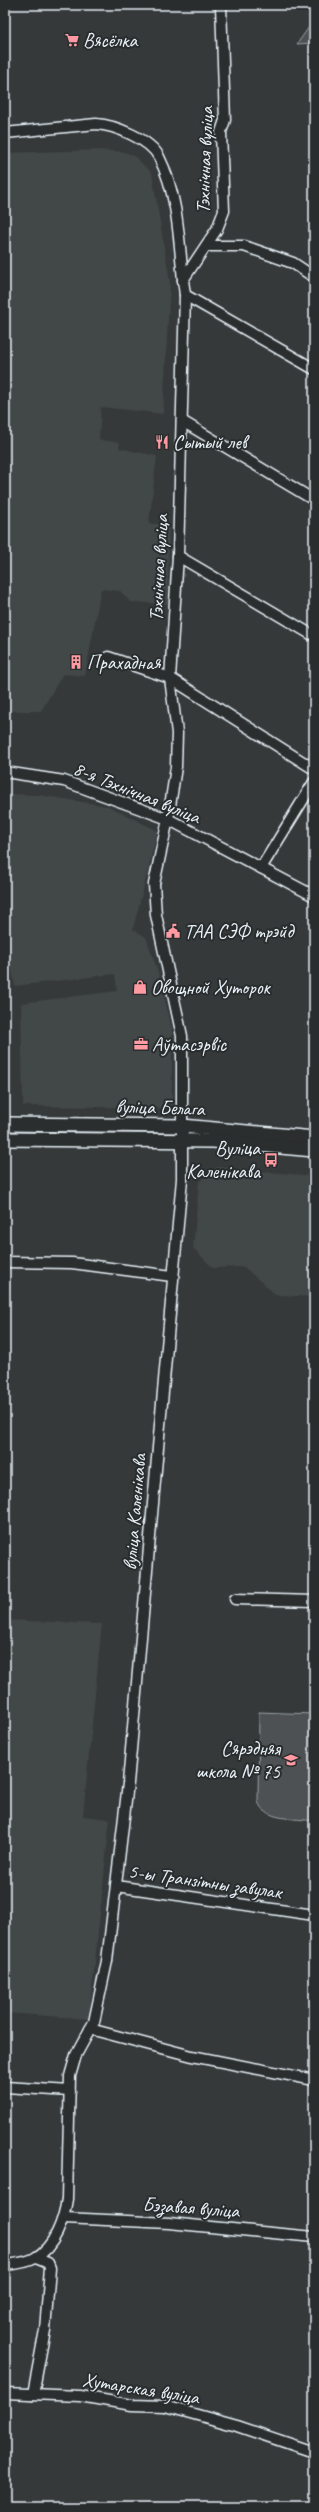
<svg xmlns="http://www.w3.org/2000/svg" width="319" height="2512" viewBox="0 0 319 2512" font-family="Caveat,sans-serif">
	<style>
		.built { fill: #424647 }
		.green { fill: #4d5152; stroke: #9aa1a5 }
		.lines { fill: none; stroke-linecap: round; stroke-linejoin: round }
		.minor-casing { stroke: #e8f1f8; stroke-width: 13 }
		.tertiary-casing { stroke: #e8f1f8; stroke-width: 16 }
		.minor { stroke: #2a2d2e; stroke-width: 10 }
		.tertiary { stroke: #2a2d2e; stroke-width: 13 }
		.labels { text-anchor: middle; stroke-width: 4; stroke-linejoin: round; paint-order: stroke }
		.poi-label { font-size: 20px; fill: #e8f1f8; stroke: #2a2d2e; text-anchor: start }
		.street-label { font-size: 20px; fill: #e8f1f8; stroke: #2a2d2e }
	</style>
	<rect width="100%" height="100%" fill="#35393a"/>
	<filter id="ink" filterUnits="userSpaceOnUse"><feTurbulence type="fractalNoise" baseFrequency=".025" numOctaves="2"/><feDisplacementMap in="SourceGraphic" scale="8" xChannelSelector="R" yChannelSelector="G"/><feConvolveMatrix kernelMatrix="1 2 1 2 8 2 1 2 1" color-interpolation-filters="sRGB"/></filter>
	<g filter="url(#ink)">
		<g class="built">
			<path d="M99 150 124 152 133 155 152 173 170 282 163 414 101 407 99 440 120 442 119 448 157 456 149 524H169L168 604 130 602 120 591 101 589 85 676 63 674 41 711H5V153Z"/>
			<path d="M5 790 12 794 39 795 108 806 158 831 133 929 146 937 159 975 172 1029V1105L167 1108 23 1106 21 1003 117 991 115 974 15 986 11 966 5 968Z"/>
			<path d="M217 1167 314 1176V1297L276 1295 244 1267 213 1268 193 1248 199 1182Z"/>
			<path d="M5 1620 102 1624 83 1816 110 1819 89 2019 5 2013Z"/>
		</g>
		<g class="green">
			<path d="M314 20V43L297 44Z"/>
			<path d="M259 1712 314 1714V1821C296 1818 263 1821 258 1801Z"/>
		</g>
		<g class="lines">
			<defs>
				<g id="minor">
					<path d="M5 133 96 124C114 125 150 139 159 157 178 195 179 239 183 280"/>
					<path d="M206 246H244L293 263 314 277"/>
					<path d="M185 295 314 369"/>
					<path d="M182 421 314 500"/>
					<path d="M178 556 314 636"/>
					<path d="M108 657 170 678 314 769"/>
					<path d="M5 772 64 781 168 819 314 896"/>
					<path d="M261 868 314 782"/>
					<path d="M5 1262 72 1263 172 1276"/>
					<path d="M235 1599 314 1601"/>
					<path d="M116 1886 314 1915"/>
					<path d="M90 2029 192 2056 314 2080"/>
					<path d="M5 2087 70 2091"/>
					<path d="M64 2218 169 2223 314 2237"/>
					<path d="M5 2265C14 2264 27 2263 35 2258 55 2247 64 2219 67 2199L70 2076 76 2055 94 2022 107 1961 128 1783 182 1179V1036L156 915 154 884 168 819 176 767 177 733 170 678 178 556 185 295 183 280 217 229 224 211 221 132 225 120 221 5"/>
					<path d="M5 2393 80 2396 132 2405 165 2406 237 2426 314 2452"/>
					<path d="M33 2394 45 2330 50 2268 48 2263 36 2258"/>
				</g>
				<g id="tertiary">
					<path d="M5 1124 182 1126 314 1138"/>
					<path d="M5 1139 213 1141 314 1150"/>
				</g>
			</defs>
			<use href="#minor" class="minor-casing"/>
			<use href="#tertiary" class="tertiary-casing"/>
			<use href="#minor" class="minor"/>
			<use href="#tertiary" class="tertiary"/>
		</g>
	</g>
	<defs>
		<symbol id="supermarket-bare" viewBox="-9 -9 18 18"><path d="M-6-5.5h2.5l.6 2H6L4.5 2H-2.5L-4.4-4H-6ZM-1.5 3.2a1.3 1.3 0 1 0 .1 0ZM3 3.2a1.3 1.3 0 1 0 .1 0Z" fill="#ff9aa2" stroke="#2a2d2e" stroke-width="2.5" paint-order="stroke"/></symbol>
		<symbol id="restaurant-bare" viewBox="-9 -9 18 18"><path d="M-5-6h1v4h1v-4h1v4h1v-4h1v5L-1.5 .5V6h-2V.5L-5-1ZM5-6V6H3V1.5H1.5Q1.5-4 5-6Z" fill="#ff9aa2" stroke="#2a2d2e" stroke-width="2.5" paint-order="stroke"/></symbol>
		<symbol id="building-bare" viewBox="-9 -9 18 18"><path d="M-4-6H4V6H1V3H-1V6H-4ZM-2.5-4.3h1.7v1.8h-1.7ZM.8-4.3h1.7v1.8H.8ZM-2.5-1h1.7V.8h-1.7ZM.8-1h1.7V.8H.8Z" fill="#ff9aa2" stroke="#2a2d2e" stroke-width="2.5" paint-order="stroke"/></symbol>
		<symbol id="civic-bare" viewBox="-9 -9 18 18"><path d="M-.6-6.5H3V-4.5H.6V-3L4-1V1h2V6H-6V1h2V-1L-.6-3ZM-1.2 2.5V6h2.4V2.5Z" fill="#ff9aa2" stroke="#2a2d2e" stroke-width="2.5" paint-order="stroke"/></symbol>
		<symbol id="shop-bare" viewBox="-9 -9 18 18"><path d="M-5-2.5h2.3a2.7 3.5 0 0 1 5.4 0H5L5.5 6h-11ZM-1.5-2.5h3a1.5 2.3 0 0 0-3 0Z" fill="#ff9aa2" stroke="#2a2d2e" stroke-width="2.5" paint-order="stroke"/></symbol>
		<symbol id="office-bare" viewBox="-9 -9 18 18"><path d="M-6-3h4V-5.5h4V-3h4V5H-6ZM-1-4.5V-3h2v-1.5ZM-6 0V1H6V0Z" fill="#ff9aa2" stroke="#2a2d2e" stroke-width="2.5" paint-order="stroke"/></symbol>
		<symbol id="bus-bare" viewBox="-9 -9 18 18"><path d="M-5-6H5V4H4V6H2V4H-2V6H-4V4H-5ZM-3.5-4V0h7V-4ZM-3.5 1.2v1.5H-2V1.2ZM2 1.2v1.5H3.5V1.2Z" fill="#ff9aa2" stroke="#2a2d2e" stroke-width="2.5" paint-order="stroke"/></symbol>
		<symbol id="school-bare" viewBox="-9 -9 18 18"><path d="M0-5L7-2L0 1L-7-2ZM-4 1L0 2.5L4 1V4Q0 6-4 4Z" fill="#ff9aa2" stroke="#2a2d2e" stroke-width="2.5" paint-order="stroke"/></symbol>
	</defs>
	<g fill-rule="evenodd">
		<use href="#supermarket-bare" x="62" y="30" width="20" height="20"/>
		<use href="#restaurant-bare" x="152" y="432" width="20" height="20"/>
		<use href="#building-bare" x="66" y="652" width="20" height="20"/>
		<use href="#civic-bare" x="163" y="921" width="20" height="20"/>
		<use href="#shop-bare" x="130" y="977" width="20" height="20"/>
		<use href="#office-bare" x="131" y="1034" width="20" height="20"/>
		<use href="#bus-bare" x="261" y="1150" width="20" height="20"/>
		<use href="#school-bare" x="281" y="1750" width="20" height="20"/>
	</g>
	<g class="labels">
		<g class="poi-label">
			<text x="83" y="47">Вясёлка</text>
			<text x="173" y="449">Сытый лев</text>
			<text x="87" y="669">Прахадная</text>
			<text x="184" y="938">ТАА СЭФ трэйд</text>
			<text x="151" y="994">Овощной Хуторок</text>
			<text x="152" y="1051">Аўтасэрвіс</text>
			<text x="260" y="1155" text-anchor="end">Вуліца<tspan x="260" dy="23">Каленікава</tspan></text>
			<text x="280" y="1755" text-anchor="end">Сярэдняя<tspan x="280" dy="23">школа № 75</tspan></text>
		</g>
		<g class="street-label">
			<text transform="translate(204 160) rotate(-88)" y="7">Тэхнічная вуліца</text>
			<text transform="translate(158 568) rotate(-87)" y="7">Тэхнічная вуліца</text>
			<text transform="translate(137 792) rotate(22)" y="7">8-я Тэхнічная вуліца</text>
			<text transform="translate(160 1107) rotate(2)" y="7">вуліца Белага</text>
			<text transform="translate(134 1512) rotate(-85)" y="7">вуліца Каленікава</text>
			<text transform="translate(205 1881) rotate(8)" y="7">5-ы Транзітны завулак</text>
			<text transform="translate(191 2207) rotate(4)" y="7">Бэзавая вуліца</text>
			<text transform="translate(141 2388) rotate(9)" y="7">Хутарская вуліца</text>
		</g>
	</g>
	<rect width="319" height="2512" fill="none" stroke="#2a2d2e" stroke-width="20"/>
	<rect x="10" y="10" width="299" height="2492" fill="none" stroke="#e8f1f8" stroke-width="1.5" filter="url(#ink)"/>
</svg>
